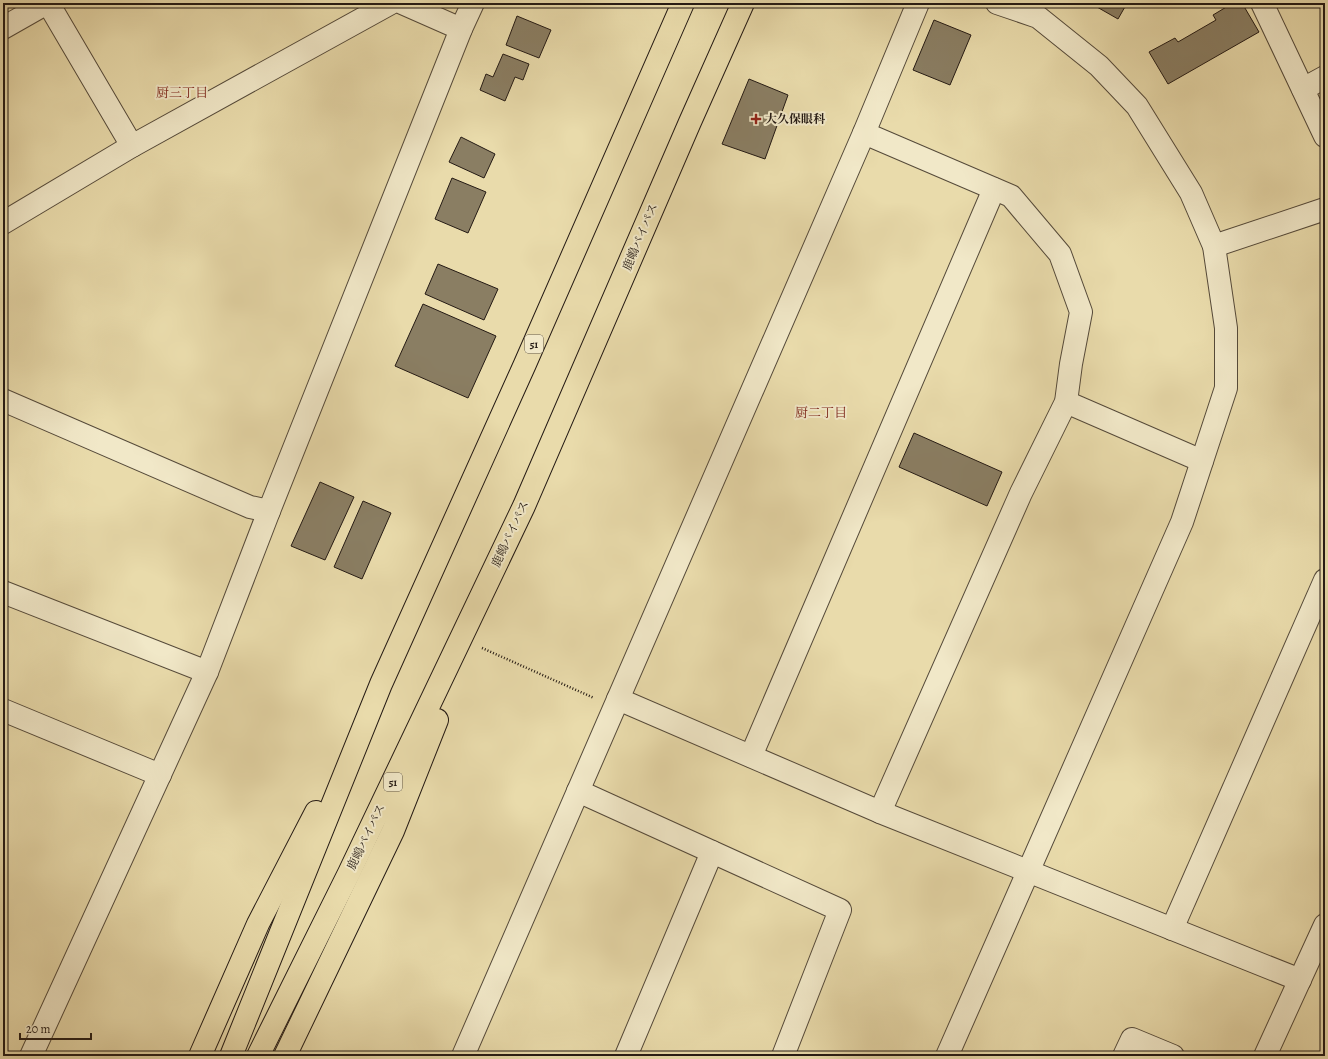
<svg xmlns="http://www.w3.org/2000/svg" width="1328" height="1059" viewBox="0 0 1328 1059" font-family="Alegreya,'Noto Serif JP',serif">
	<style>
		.building { fill: #8a7e63; stroke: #241a14 }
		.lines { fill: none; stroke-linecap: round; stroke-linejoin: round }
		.minor-casing { stroke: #554a3a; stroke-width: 24 }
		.highway-casing { stroke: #241a14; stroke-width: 24 }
		.path { stroke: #241a14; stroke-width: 2.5; stroke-dasharray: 1 2; stroke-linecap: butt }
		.minor { stroke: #f1e8c8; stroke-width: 22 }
		.highway { stroke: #e9dbab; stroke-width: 22 }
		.poi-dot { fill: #8f2418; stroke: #f1e8c8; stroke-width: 1.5 }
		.labels { text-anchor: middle; stroke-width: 4; stroke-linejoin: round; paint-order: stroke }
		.shield { fill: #f1e8c8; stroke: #62584a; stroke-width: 1 }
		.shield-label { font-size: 11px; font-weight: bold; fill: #241a14 }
		.poi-label { font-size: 12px; font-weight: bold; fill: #241a14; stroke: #f1e8c8; text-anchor: start }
		.street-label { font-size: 12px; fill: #241a14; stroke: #f1e8c8 }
		.neighbourhood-label { font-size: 13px; fill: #7a1f14; stroke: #f1e8c8 }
	</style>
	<rect width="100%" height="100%" fill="#e9dbab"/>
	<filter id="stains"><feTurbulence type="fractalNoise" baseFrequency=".005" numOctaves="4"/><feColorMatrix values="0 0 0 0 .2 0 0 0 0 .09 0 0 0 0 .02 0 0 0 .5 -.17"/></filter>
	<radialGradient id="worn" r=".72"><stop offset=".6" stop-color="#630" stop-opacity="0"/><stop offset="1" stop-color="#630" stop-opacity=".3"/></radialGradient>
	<g class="building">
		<path d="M1090 3H1122L1126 5 1118 19Z"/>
		<path d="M1233 3H1242L1259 32 1168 84 1149 52 1175 38 1178 42 1216 20 1213 15Z"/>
		<path d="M517 16 551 30 539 58 506 45Z"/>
		<path d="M934 20 971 35 950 85 913 70Z"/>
		<path d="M503 54 529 64 523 80 515 77 505 101 480 90 486 74 493 77Z"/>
		<path d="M749 79 788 95 765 159 722 144Z"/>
		<path d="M461 137 495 154 484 178 449 162Z"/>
		<path d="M452 178 486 192 468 233 435 219Z"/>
		<path d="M438 264 498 289 484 320 425 294Z"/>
		<path d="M423 304 496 336 468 398 395 366Z"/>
		<path d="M914 433 1002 472 987 506 899 467Z"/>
		<path d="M320 482 354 497 325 560 291 546Z"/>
		<path d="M363 501 391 513 362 579 334 567Z"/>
	</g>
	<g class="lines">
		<defs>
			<g id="minor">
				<path d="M48 3 132 146"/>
				<path d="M402 3 461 29"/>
				<path d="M1262 3 1325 136"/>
				<path d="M3 28 47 3"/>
				<path d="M1303 89 1325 77"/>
				<path d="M864 133 1011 196 1060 254 1081 312 1071 364 1066 402 1021 493 880 812"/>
				<path d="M3 223 132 146 391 3"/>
				<path d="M1214 246 1325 209"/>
				<path d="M3 400 250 507 269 511"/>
				<path d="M1066 402 1202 461"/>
				<path d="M3 592 207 672"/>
				<path d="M618 699 880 812 1300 980"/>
				<path d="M3 710 160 775"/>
				<path d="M751 756 994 189"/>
				<path d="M578 791 840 910 783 1056"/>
				<path d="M1172 929 1325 580"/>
				<path d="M31 1056 207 672 269 511 461 29 473 3"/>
				<path d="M463 1056 864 133 918 3"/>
				<path d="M626 1056 712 852"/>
				<path d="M947 1056 1182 522 1226 388V328L1214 246 1191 193 1137 106 1099 66 1038 17 997 3"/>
				<path d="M1124 1056 1132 1039 1173 1056"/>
				<path d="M1265 1056 1325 925"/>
			</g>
			<g id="highway">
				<path d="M200 1056 258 924 316 812"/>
				<path d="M231 1056 381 684 525 364 683 3"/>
				<path d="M258 1056 349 873 524 506 690 122 743 3"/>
				<path d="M285 1056 393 831 437 720"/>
			</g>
		</defs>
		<use href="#minor" class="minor-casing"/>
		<use href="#highway" class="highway-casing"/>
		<path class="path" d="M482 648 594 698"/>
		<use href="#minor" class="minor"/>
		<use href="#highway" class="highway"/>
	</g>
	<path class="poi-dot" d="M754 113h4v4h4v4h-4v4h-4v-4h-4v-4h4z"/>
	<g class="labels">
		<g class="shield">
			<rect x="525" y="335" width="18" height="18" rx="3"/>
			<rect x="384" y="773" width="18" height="18" rx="3"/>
		</g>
		<g class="shield-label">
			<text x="534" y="348">51</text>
			<text x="393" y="786">51</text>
		</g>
		<g class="poi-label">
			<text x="765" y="123">大久保眼科</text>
		</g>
		<g class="street-label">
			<text transform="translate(640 237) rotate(-67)" y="4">鹿嶋バイパス</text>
			<text transform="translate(510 534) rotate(-65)" y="4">鹿嶋バイパス</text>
			<text transform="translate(366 837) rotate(-64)" y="4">鹿嶋バイパス</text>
		</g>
		<g class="neighbourhood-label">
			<text x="182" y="97">厨三丁目</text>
			<text x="821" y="417">厨二丁目</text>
		</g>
	</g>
	<rect width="1328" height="1059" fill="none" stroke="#e9dbab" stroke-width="16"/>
	<rect x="4" y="4" width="1320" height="1051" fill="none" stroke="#241a14" stroke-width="2"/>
	<rect x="8" y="8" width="1312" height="1043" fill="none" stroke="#241a14"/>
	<path d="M20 1033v6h71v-6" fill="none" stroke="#241a14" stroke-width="2"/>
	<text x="26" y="1033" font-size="12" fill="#241a14" stroke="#f1e8c8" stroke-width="3" paint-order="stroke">20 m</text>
	<rect width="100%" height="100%" filter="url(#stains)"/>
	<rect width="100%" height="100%" fill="url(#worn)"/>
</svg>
